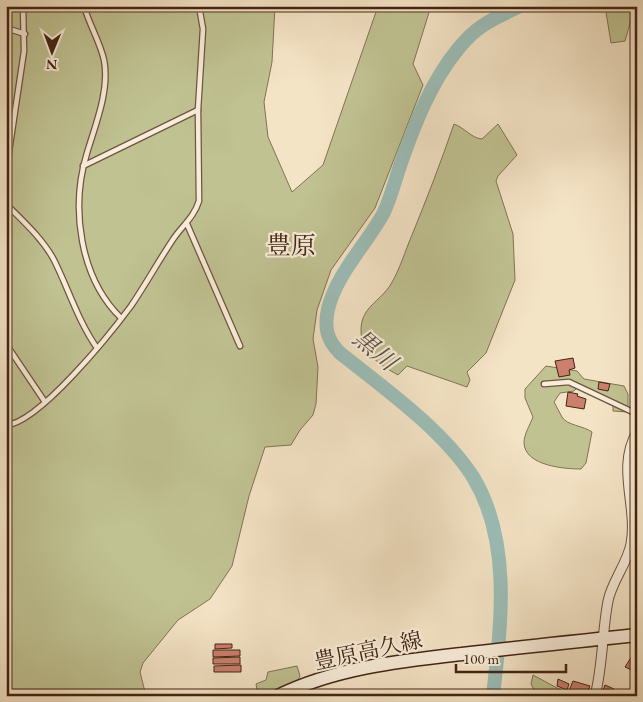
<svg xmlns="http://www.w3.org/2000/svg" width="643" height="702" viewBox="0 0 643 702" font-family="'EB Garamond','Noto Serif JP',serif">
	<style>
		.green { fill: #c0c292; stroke: #827352 }
		.lines { fill: none; stroke-linecap: round; stroke-linejoin: round }
		.river { stroke: #9cbeb8; stroke-width: 14 }
		.building { fill: #cb7f6d; stroke: #432413 }
		.service-casing { stroke: #6f5440; stroke-width: 7 }
		.minor-casing { stroke: #6f5440; stroke-width: 11 }
		.secondary-casing { stroke: #432413; stroke-width: 15 }
		.service { stroke: #f8edda; stroke-width: 4.5 }
		.minor { stroke: #f8edda; stroke-width: 9 }
		.secondary { stroke: #f8edda; stroke-width: 12 }
		.labels { text-anchor: middle; stroke-width: 4.5; stroke-linejoin: round; paint-order: stroke }
		.street-label { font-size: 22px; fill: #432413; stroke: #f8edda }
		.water-label { font-size: 24px; font-style: italic; fill: #5e5245; stroke: #f8edda }
		.quarter-label { font-size: 25px; fill: #432413; stroke: #f8edda }
	</style>
	<rect width="100%" height="100%" fill="#f4e4c6"/>
	<filter id="stains"><feTurbulence type="fractalNoise" baseFrequency=".004" numOctaves="4"/><feColorMatrix values="0 0 0 0 .2 0 0 0 0 .09 0 0 0 0 .02 0 0 0 .5 -.17"/></filter>
	<radialGradient id="worn" r=".72"><stop offset=".6" stop-color="#630" stop-opacity="0"/><stop offset="1" stop-color="#630" stop-opacity=".3"/></radialGradient>
	<g class="green">
		<path d="M6 6H275L272 62 264 102 268 137 292 192 323 165 378 6H431L413 64 423 85 375 208 331 270 317 310 313 339 318 367 316 404 313 415 300 430 291 445 265 447 249 496 232 566 210 599 178 620 143 663 140 672 146 696H6Z"/>
		<path d="M605 6H635L625 41 611 43Z"/>
		<path d="M454 124C465 128 471 138 482 139L498 124 517 155 498 176 496 181 513 234 515 280 486 353 467 372 470 380 467 387 407 366 398 375C380 365 361 353 361 330 361 307 380 302 391 284 400 269 405 251 412 235 427 198 441 162 454 124Z"/>
		<path d="M546 366 577 371 584 379 624 386 628 394V412L613 411V406L605 402 606 397 579 386 574 391 560 393 554 402C557 407 559 412 562 417 566 425 584 426 592 432L586 463 581 469C565 469 525 466 524 443 524 434 530 425 533 417L525 398V389Z"/>
		<path d="M297 666 300 676 298 680 264 696H258L256 684 266 680 268 672Z"/>
		<path d="M533 675 572 696H537L531 684Z"/>
	</g>
	<g class="lines">
		<path class="river" d="M493 696C501 625 512 541 473 477 443 430 384 388 340 353 327 340 324 328 328 309 337 273 366 245 383 214 391 198 395 180 401 163 415 123 431 82 458 49 478 24 492 20 520 6"/>
	</g>
	<g class="building">
		<path d="M573 358 575 368 569 370 570 375 559 377 555 361Z"/>
		<path d="M599 382 610 384 608 391 598 389Z"/>
		<path d="M568 392 578 394 577 396 586 399 584 409 566 406Z"/>
		<path d="M215 644H232V648L215 649Z"/>
		<path d="M213 650H240V656L213 657Z"/>
		<path d="M632 656 637 659V670L634 671 625 667Z"/>
		<path d="M240 657V664H213V658Z"/>
		<path d="M241 665V672H214V666Z"/>
		<path d="M558 679 569 684 567 690 557 686Z"/>
		<path d="M573 681 590 686 587 693 591 696H575L568 693Z"/>
		<path d="M605 685 614 689 612 693 618 696H601Z"/>
	</g>
	<g class="lines">
		<defs>
			<g id="service">
				<path d="M84 6C89 24 100 42 104 60 110 90 95 126 87 153 70 208 80 278 121 318"/>
				<path d="M6 28 25 34"/>
				<path d="M83 166 198 110"/>
				<path d="M6 172 24 51 23 6"/>
				<path d="M6 204C23 221 43 239 54 260 69 290 78 321 97 348"/>
				<path d="M187 224 240 346"/>
				<path d="M6 344 45 402"/>
				<path d="M544 384 569 382 637 414"/>
				<path d="M6 425C38 424 111 333 131 306 146 284 159 260 174 238 183 225 194 217 199 201L198 110 203 29 199 6"/>
			</g>
			<path id="minor" d="M595 696C603 665 602 632 608 601 612 581 627 564 631 544 638 506 616 468 637 432"/>
			<path id="secondary" d="M278 696C335 668 400 661 462 654 521 647 579 641 637 635"/>
		</defs>
		<use href="#service" class="service-casing"/>
		<use href="#minor" class="minor-casing"/>
		<use href="#secondary" class="secondary-casing"/>
		<use href="#service" class="service"/>
		<use href="#minor" class="minor"/>
		<use href="#secondary" class="secondary"/>
	</g>
	<g class="labels">
		<g class="street-label">
			<text transform="translate(368 650) rotate(-12)" y="8">豊原高久線</text>
		</g>
		<g class="water-label">
			<text transform="translate(375 350) rotate(40)" y="8">黒川</text>
		</g>
		<g class="quarter-label">
			<text x="291" y="254">豊原</text>
		</g>
	</g>
	<rect width="643" height="702" fill="none" stroke="#f4e4c6" stroke-width="25"/>
	<rect x="8" y="8" width="628" height="687" fill="none" stroke="#432413" stroke-width="2.5"/>
	<rect x="12" y="12" width="618" height="677" fill="none" stroke="#432413"/>
	<g transform="translate(52 52) rotate(181)" stroke="#f8edda" stroke-width="4" paint-order="stroke">
	<path d="M0-4L9 19L0 12L-9 19Z" fill="#432413"/>
	<text y="-8" font-size="14" font-weight="bold" text-anchor="middle" fill="#432413">N</text>
	</g>
	<path d="M456 664v8h110v-8" fill="none" stroke="#432413" stroke-width="2.5"/>
	<text x="463" y="664" font-size="15" fill="#432413" stroke="#f8edda" stroke-width="4" paint-order="stroke">100 m</text>
	<rect width="100%" height="100%" filter="url(#stains)"/>
	<rect width="100%" height="100%" fill="url(#worn)"/>
</svg>
